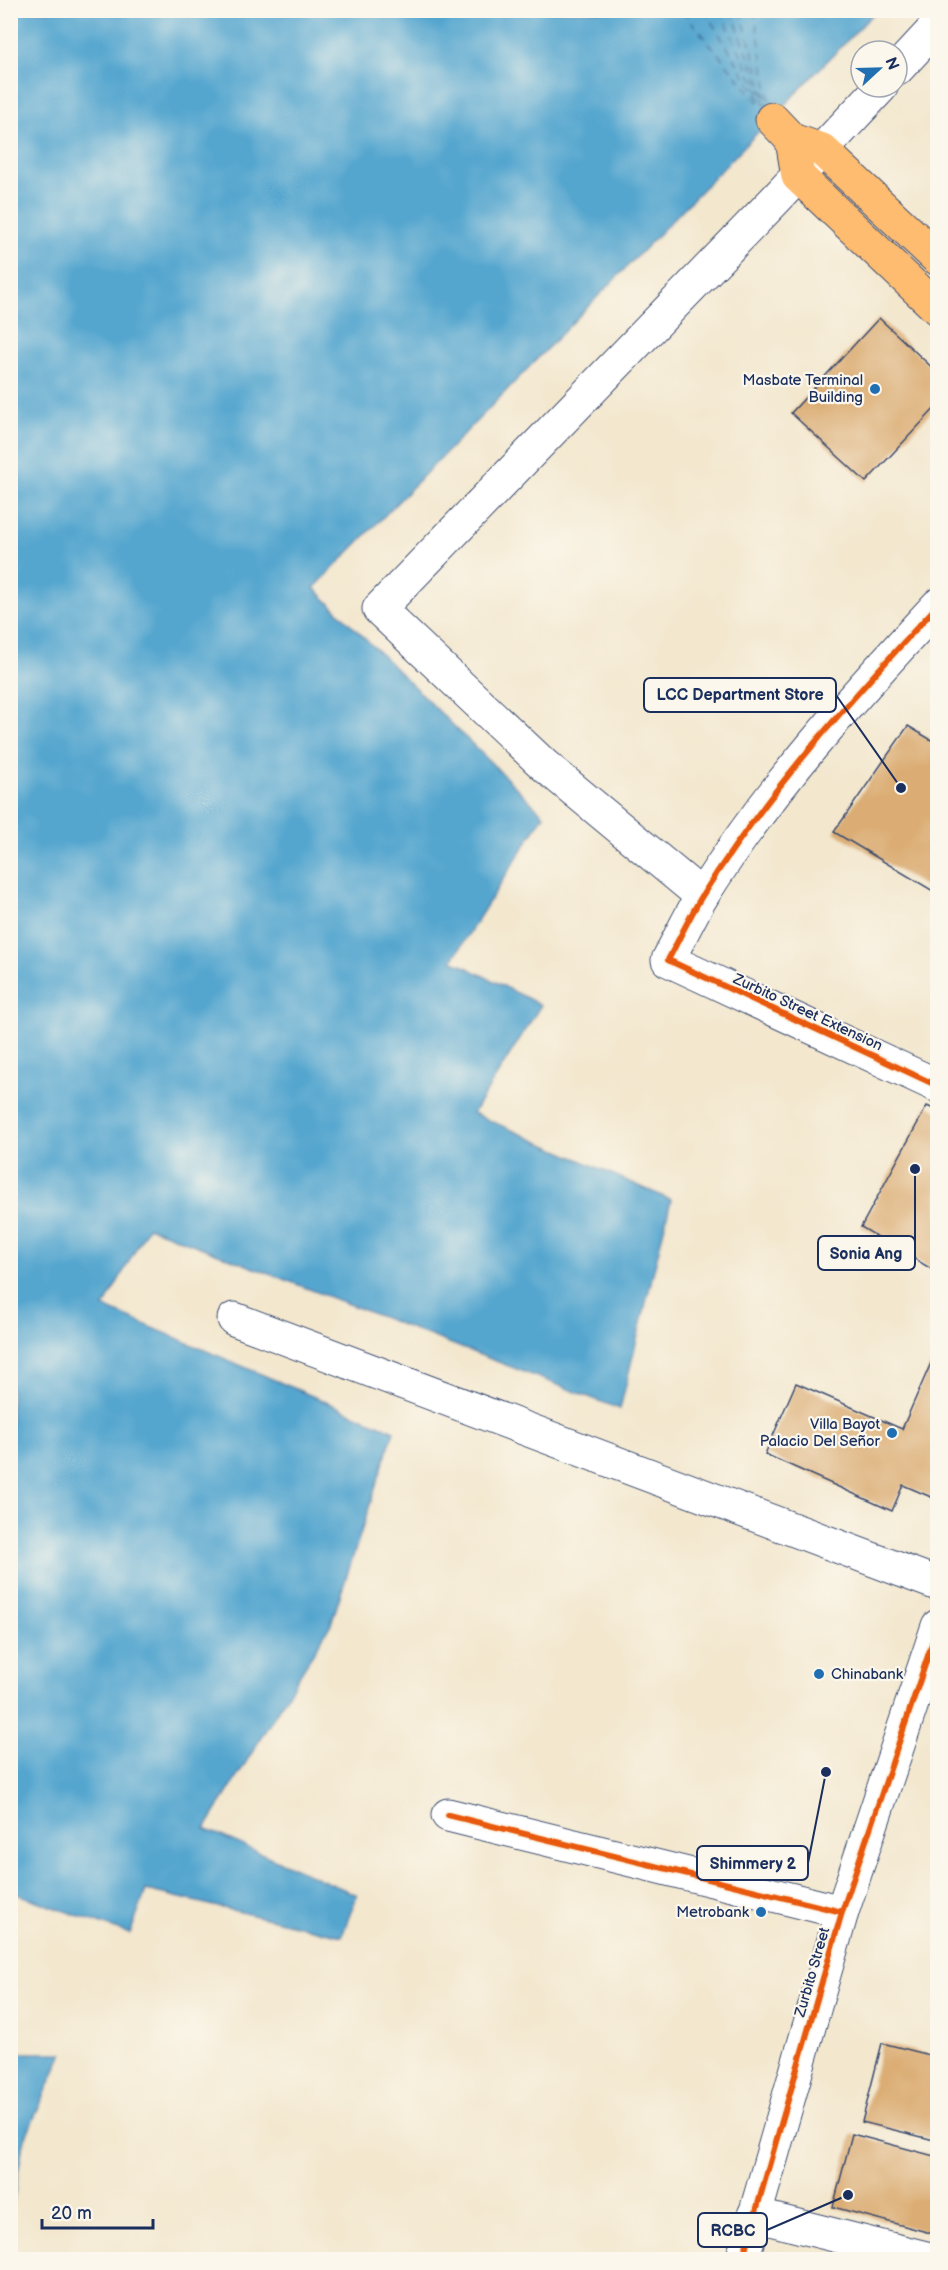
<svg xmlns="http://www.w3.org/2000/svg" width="948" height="2270" viewBox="0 0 948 2270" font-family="'Balsamiq Sans',sans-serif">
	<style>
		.water { fill: #54a6cf; stroke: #386a96; stroke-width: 1.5 }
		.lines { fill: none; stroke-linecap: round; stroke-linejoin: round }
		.ferry { stroke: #2f5986; stroke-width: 1.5; stroke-dasharray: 8 6; stroke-linecap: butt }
		.building { fill: #dbad74 }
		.minor-casing { stroke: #3b4b6f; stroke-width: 35 }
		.major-casing { stroke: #3b4b6f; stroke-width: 35 }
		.minor { stroke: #fff; stroke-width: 33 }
		.major { stroke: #febc70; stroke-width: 33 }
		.cycleway-casing { stroke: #fbf7ec; stroke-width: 10 }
		.cycleway { stroke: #e8590c; stroke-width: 6 }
		.poi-dot { fill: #1f6fb2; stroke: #fbf7ec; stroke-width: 2 }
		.labels { text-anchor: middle; stroke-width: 4.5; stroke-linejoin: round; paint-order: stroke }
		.poi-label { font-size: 15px; fill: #1b2f5e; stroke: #fbf7ec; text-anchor: end }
		.street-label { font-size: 15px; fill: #1b2f5e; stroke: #fbf7ec }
		.leader { fill: none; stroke: #1b2f5e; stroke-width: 2 }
		.callout-dot { fill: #1b2f5e; stroke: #fbf7ec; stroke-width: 2 }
		.callout { fill: #fbf7ec; stroke: #1b2f5e; stroke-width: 2 }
		.callout-label { font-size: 16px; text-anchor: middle; font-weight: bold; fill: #1b2f5e }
	</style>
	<rect width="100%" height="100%" fill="#fbf7ec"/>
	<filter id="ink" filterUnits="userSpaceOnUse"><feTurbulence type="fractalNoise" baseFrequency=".0167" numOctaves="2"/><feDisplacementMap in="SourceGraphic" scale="12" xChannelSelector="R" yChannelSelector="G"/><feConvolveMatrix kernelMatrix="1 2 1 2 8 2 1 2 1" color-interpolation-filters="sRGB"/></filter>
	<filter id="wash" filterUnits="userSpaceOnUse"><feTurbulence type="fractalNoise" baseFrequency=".008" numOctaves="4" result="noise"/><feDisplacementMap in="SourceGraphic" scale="24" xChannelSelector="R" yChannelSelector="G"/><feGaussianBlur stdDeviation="1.35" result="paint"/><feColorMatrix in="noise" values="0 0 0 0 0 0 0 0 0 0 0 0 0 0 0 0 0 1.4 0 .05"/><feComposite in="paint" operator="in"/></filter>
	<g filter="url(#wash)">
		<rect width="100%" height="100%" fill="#f3e7ce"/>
		<g class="water">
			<path d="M11 11H876L314 588 544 815 452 960 541 1005 473 1113 671 1200 620 1409 148 1227 104 1307 394 1431 331 1624 205 1829 357 1895 342 1936 146 1890 130 1934 11 1892Z"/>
			<path d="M11 2053H63L23 2143 11 2216Z"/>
		</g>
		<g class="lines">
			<g class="ferry">
				<path d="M682 10 762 107"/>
				<path d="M704 10 764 106"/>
				<path d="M720 10 765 105"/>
				<path d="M731 10 767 105"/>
				<path d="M740 10 768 104"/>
				<path d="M754 10 770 104"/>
			</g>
		</g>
		<g id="blocks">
			<g class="building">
				<path d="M879 318 938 373V405L866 482 791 413Z"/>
				<path d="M908 726 938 744V894L834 832Z"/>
				<path d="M927 1106 938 1111V1273L861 1227Z"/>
				<path d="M938 1347V1500L903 1485 892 1511 765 1454 796 1383 902 1429Z"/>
				<path d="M882 2043 938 2057V2141L862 2122Z"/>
				<path d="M852 2134 938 2157V2235L833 2207Z"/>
			</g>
		</g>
	</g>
	<g filter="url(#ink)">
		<use href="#blocks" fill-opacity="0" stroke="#3b4b6f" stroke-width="1.5"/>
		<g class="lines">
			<defs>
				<g id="minor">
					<path d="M897 69 938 25"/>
					<path d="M938 605C853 697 768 790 702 896 690 916 679 939 668 960L938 1086"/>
					<path d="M702 896 544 765 379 609 776 199 881 87"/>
					<path d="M234 1319 938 1584"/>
					<path d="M448 1815 842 1912"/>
					<path d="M754 2215 934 2260"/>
					<path d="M742 2260 842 1912 938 1626"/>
				</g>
				<g id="major">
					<path d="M772 119 792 140 822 150 938 259"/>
					<path d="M792 140 798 176 938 309"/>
				</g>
			</defs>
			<use href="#minor" class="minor-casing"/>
			<use href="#major" class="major-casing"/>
			<use href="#minor" class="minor"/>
			<use href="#major" class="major"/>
			<defs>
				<g id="cycleway">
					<path d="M938 605C853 697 768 790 702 896 690 916 679 939 668 960L938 1086"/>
					<path d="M448 1815 842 1912"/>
					<path d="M742 2260 842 1912 938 1626"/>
				</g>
			</defs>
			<use href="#cycleway" class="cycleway-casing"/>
			<use href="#cycleway" class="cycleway"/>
		</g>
	</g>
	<g class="poi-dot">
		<circle cx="875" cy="389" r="6"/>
		<circle cx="892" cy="1433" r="6"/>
		<circle cx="819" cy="1674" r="6"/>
		<circle cx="761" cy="1912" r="6"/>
	</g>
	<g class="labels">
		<g class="poi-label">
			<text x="863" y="385">Masbate Terminal<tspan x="863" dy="17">Building</tspan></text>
			<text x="880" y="1429">Villa Bayot<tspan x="880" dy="17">Palacio Del Señor</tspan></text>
			<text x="831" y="1679" text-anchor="start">Chinabank</text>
			<text x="749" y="1917">Metrobank</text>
		</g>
		<g class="street-label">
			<text transform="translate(808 1012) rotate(25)" y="5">Zurbito Street Extension</text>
			<text transform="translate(812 1972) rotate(-74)" y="5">Zurbito Street</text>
		</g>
	</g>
	<path class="leader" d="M901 788L836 695M915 1169L915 1253M826 1772L808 1863M848 2195L767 2230"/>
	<g class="callout-dot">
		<circle cx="901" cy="788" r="6"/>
		<circle cx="915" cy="1169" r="6"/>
		<circle cx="826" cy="1772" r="6"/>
		<circle cx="848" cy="2195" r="6"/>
	</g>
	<g class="callout">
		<rect x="644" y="678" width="192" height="34" rx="6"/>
		<rect x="818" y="1236" width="97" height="34" rx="6"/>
		<rect x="697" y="1846" width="111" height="34" rx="6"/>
		<rect x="698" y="2213" width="69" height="34" rx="6"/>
	</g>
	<g class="callout-label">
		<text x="740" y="700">LCC Department Store</text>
		<text x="866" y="1259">Sonia Ang</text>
		<text x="753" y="1869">Shimmery 2</text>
		<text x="733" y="2236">RCBC</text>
	</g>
	<rect width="948" height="2270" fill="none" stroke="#fbf7ec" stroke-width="36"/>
	<g transform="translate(879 69) rotate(68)"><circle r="28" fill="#fbf7ec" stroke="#a1a7b3" stroke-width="1.5"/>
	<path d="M0-4.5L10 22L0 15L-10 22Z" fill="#1f6fb2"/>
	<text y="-9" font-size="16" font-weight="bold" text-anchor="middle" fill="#1b2f5e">N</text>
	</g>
	<path d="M42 2219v9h111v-9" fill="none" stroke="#1b2f5e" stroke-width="3"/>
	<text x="51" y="2219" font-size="18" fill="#1b2f5e" stroke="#fbf7ec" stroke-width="4.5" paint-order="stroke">20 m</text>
</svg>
